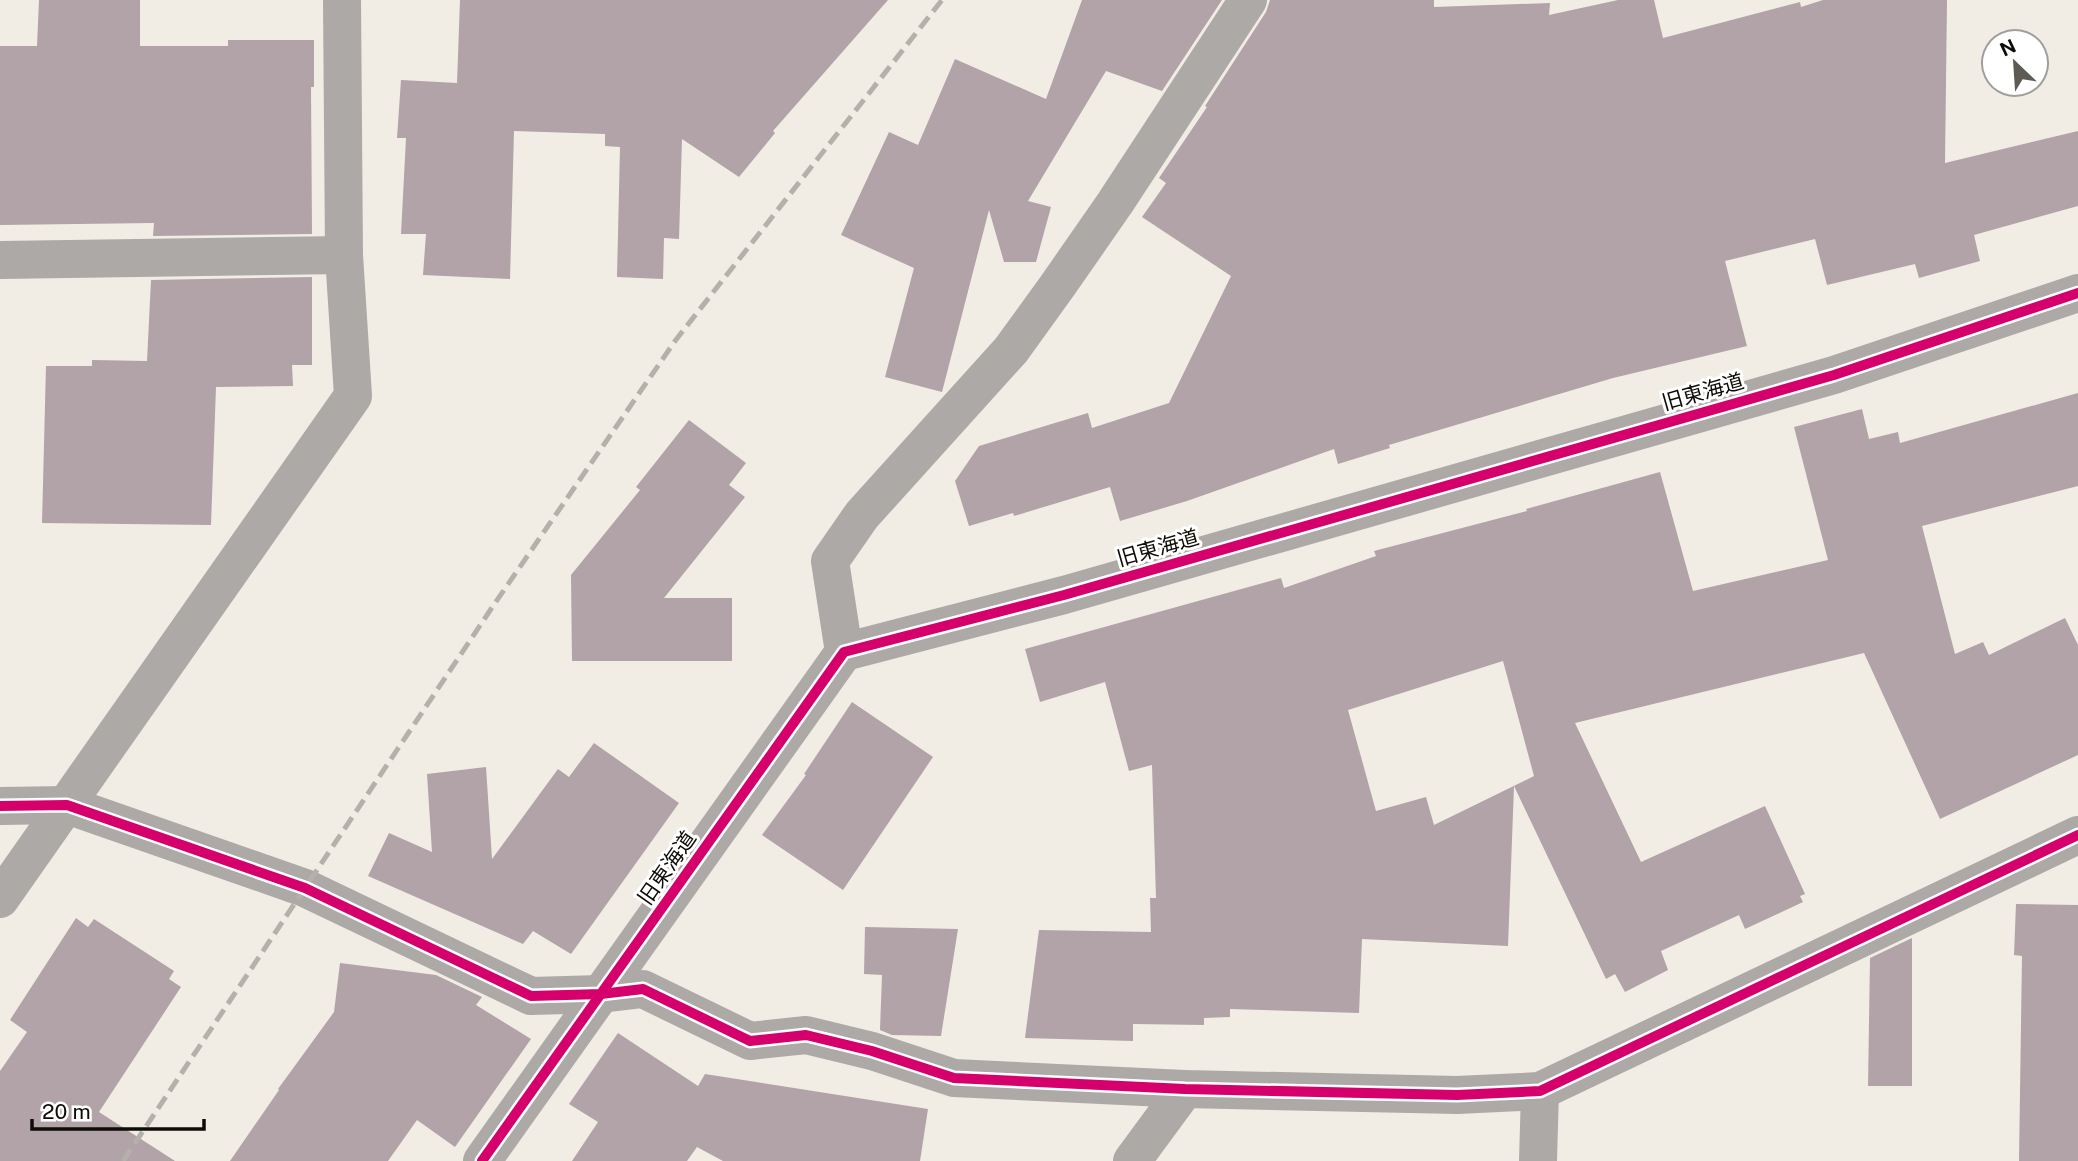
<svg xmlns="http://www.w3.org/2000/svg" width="2078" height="1161" viewBox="0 0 2078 1161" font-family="'Public Sans','Noto Sans JP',sans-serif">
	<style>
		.building { fill: #b1a3a8; fill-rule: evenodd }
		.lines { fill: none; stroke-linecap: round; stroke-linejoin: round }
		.minor { stroke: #aca9a7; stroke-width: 38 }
		.tertiary { stroke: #aca9a7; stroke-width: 38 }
		.rail { stroke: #b4b1ab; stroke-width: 5; stroke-dasharray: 14 7; stroke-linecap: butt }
		.cycleway-casing { stroke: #fff; stroke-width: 15 }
		.cycleway { stroke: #d6006c; stroke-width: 10 }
		.labels { text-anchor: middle; stroke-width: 6; stroke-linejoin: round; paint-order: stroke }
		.street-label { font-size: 21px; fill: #0e0c07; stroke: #fff }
	</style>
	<rect width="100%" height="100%" fill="#f1ede4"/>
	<g class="building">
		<path d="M39 0H140V46H228V40H314V87H311L312 234 153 236 154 223 0 225V46H37Z"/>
		<path d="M460 0H888L773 131 775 133 739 177 682 139 679 239 664 238 663 279 617 277 620 147 605 146V134L514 131 510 279 423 275 426 234H401L406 138H397L401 80 457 83Z"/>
		<path d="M1082 0H1222L1162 91 1106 71 1028 201 1051 207 1036 262H1004L989 210 942 392 885 377 914 268 841 235 889 132 918 145 955 59 1046 99Z"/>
		<path d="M1270 0H1434V7L1550 3 1549 15 1618 0H1654L1663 38 1800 2 1801 7 1823 0H1947L1945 163 2078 131V206L1974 235 1980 261 1919 278 1915 264 1827 285 1815 239 1725 261 1747 346 1613 378 1389 445 1390 448 1338 464 1334 449 1187 501 1120 521 1110 487 1014 516 1013 513 969 526 955 481 979 446 1088 413 1092 428 1169 403 1231 276 1142 217 1166 183 1159 178 1207 107 1205 106 1266 12Z"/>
		<path d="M312 277V365H292L293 386 216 387 211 525 42 523 46 366H92V360L147 361 151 280Z"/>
		<path d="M2078 393V486L1922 526 1955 654 1983 642 1989 655 2065 618 2078 645V755L1940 819 1864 653 1575 723 1641 862 1765 806 1805 894 1800 896 1803 902 1745 929 1739 915 1661 951 1668 970 1625 992 1615 974 1606 979 1514 786 1508 946 1362 939 1359 1013 1230 1009V1017L1204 1018V1025L1133 1024V1041L1025 1038 1039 930 1151 932 1150 898H1156L1152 765 1129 771 1105 682 1040 702 1025 649 1281 578 1284 588 1376 556 1374 551 1527 511 1526 509 1660 472 1693 591 1828 560 1794 427 1862 409 1869 439 1898 432 1900 443ZM1503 661 1534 776 1434 825 1426 797 1376 811 1348 710Z"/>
		<path d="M689 420 746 463 729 485 745 497 664 598H732V661H572L571 575 640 490 636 487Z"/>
		<path d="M852 702 933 757 843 890 762 835 806 775 804 774Z"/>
		<path d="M594 743 679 803 571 954 533 931 523 944 368 876 389 833 432 852 427 774 486 767 492 859 558 769 569 777Z"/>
		<path d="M2016 904 2078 905V1161H2019L2022 956 2014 955Z"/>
		<path d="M76 918 88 927 94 919 174 971 169 979 181 987 99 1112 175 1161H0V1071L27 1032 10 1020Z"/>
		<path d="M865 927 958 929 941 1036 892 1035 880 1030 882 975 864 974Z"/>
		<path d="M1912 938V1086H1868L1870 958Z"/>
		<path d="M340 963 436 975 482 997 476 1005 531 1039 455 1147 417 1120 388 1161H230L279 1090 278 1089 334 1012Z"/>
		<path d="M618 1033 698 1086 705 1074 928 1109 920 1161H723L697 1147 687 1161H572L598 1122 569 1104Z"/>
	</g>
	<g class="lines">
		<g class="minor">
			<path d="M1248 0 1115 203 1058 285 1011 350 862 515 830 561 844 652 1064 595 1834 375 2078 293"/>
			<path d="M0 260 344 255"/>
			<path d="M0 899 353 396 344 255 342 0"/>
			<path d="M1132 1161 1185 1089"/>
			<path d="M1538 1161 1540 1091"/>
		</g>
		<g class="tertiary">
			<path d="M0 806 67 805 305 888 531 996 601 994 643 989 750 1041 806 1035 872 1051 954 1078 1185 1089 1457 1095 1540 1091 2078 835"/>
			<path d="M482 1161 844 652"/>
		</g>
		<path class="rail" d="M123 1161 491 609 675 341 942 0"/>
		<defs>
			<g id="cycleway">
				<path d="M0 806 67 805 305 888 531 996 601 994 643 989 750 1041 806 1035 872 1051 954 1078 1185 1089 1457 1095 1540 1091 2078 835"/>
				<path d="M482 1161 844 652 1064 595 1834 375 2078 293"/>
			</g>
		</defs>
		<use href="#cycleway" class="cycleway-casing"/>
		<use href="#cycleway" class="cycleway"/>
	</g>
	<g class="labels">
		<g class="street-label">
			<text transform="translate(1703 392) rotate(-16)" y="7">旧東海道</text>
			<text transform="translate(1158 548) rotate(-16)" y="7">旧東海道</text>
			<text transform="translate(667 868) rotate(-55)" y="7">旧東海道</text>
		</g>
	</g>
	<g transform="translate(2015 63) rotate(335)"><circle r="33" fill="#ffffff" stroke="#9f9e9c" stroke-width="2"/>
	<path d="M0-5L12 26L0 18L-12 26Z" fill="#5d5b54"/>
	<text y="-10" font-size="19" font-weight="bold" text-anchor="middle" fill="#0e0c07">N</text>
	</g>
	<path d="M32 1119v10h172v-10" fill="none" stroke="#0e0c07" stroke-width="3.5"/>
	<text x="42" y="1119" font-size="21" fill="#0e0c07" stroke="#ffffff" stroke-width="5" paint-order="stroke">20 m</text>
</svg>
